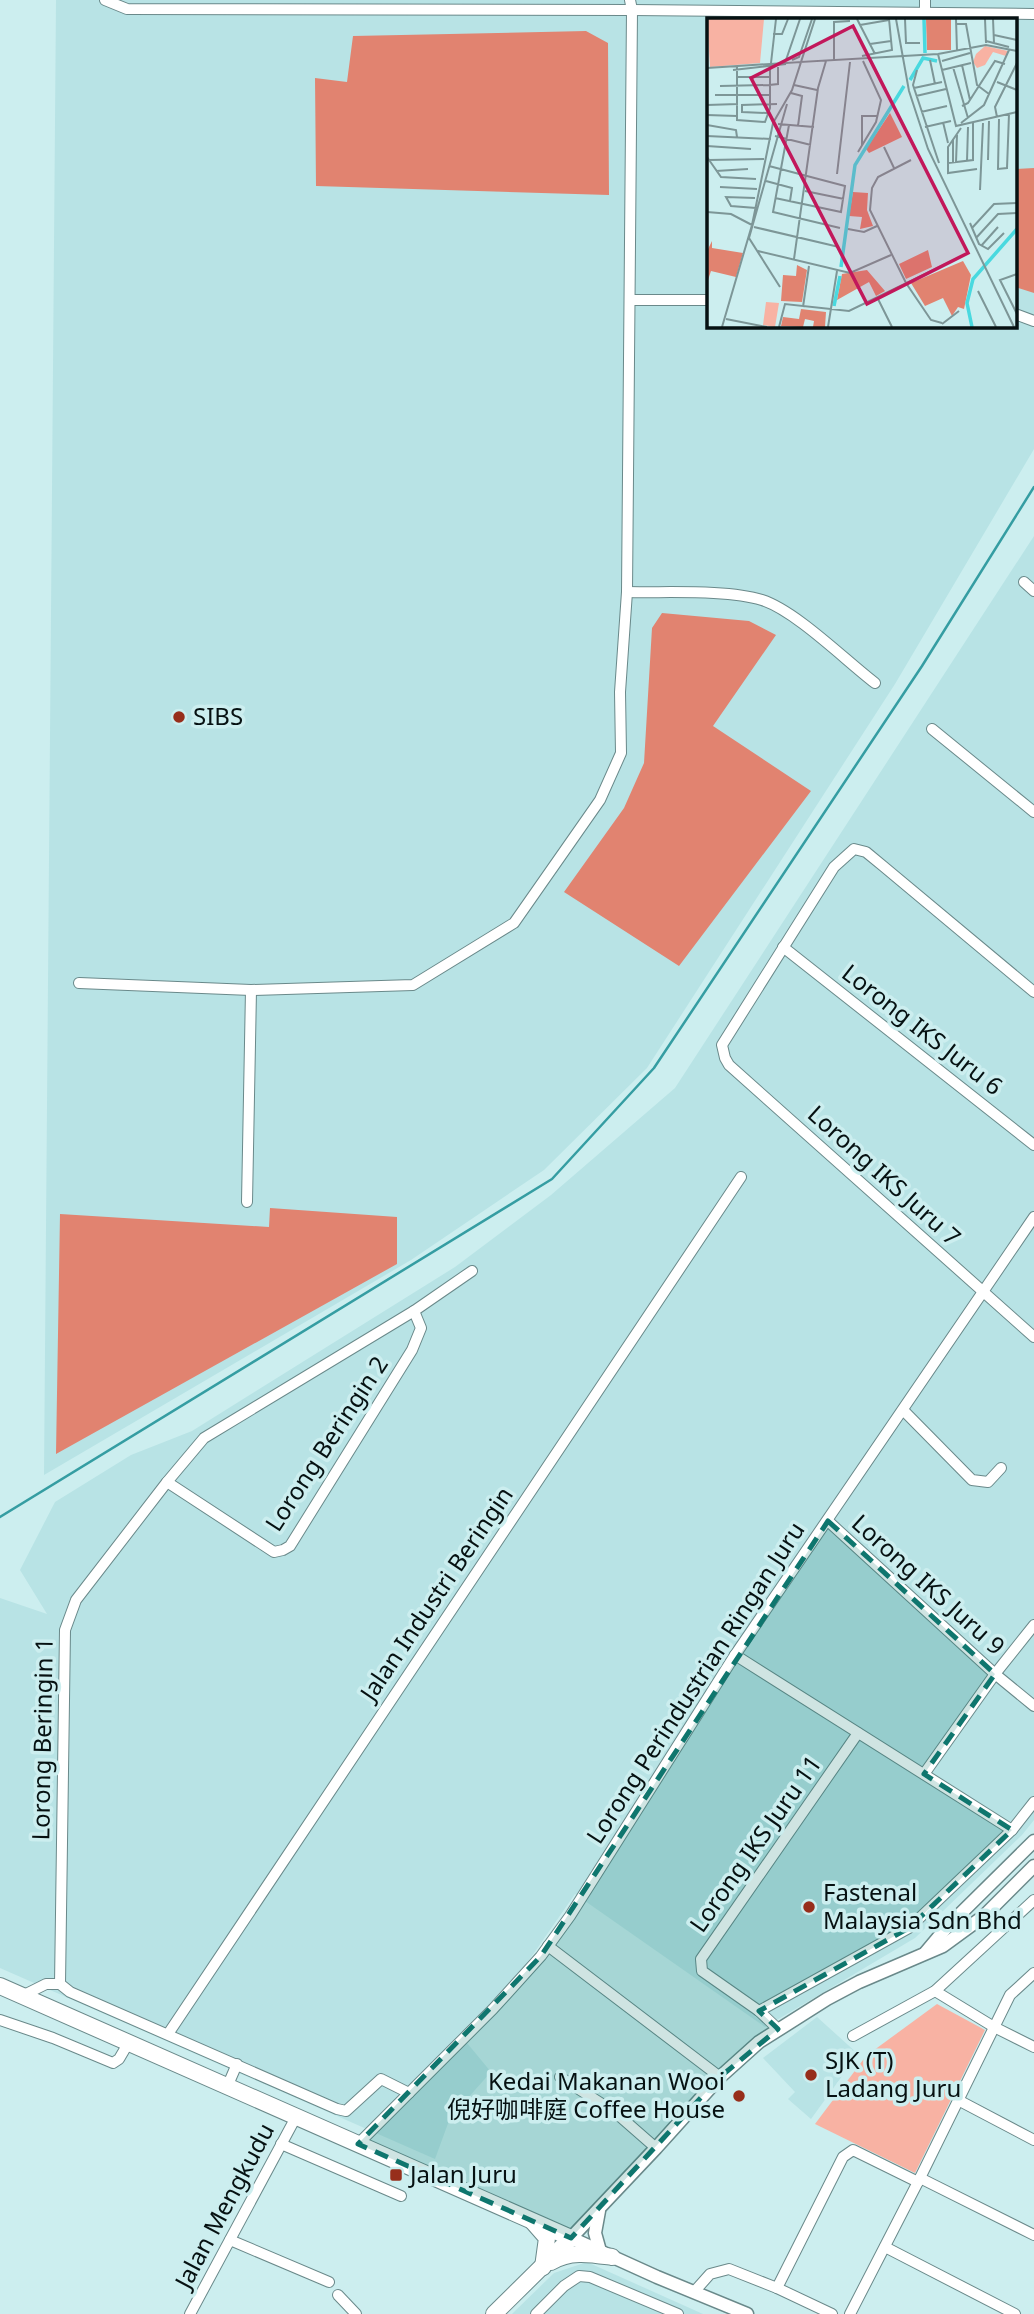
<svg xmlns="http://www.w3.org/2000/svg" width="1034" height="2314" viewBox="0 0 1034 2314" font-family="'Noto Sans','Noto Sans SC',sans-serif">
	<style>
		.built { fill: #b8e3e5; fill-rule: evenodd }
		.green { fill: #f8b2a3 }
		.forest { fill: #e18370 }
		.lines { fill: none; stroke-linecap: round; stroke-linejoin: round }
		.stream { stroke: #359da2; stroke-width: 2.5 }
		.minor-casing { stroke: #6a898a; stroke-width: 12 }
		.tertiary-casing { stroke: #6a898a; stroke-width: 15 }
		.primary-casing { stroke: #6a898a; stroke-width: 18 }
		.minor { stroke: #fff; stroke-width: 10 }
		.tertiary { stroke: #fff; stroke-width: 12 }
		.primary { stroke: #fff; stroke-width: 16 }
		.marked { fill: #0f766e; fill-opacity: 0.2; stroke: #0f766e; stroke-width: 5; stroke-dasharray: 14 9; stroke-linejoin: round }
		.poi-dot { fill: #972e1b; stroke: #cceeef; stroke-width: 2.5 }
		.labels { text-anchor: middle; stroke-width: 7; stroke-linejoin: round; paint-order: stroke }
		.poi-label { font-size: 24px; fill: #061112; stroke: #cceeef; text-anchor: start }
		.street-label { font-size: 24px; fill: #061112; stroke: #cceeef }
		.inset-river { fill: none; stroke: #49d9df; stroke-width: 3.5 }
		.inset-road { fill: none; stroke: #7d9697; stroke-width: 2 }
		.view { fill: #c2185b; fill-opacity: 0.15; stroke: #c2185b; stroke-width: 3.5 }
		.inset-edge { fill: none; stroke: #061112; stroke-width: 3.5 }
	</style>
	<rect width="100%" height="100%" fill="#cceeef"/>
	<g class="built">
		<path d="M56 0H1034V449L895 684 647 1068 544 1170 411 1260 44 1475ZM708 19H1015V326H708Z"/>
		<path d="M1034 536V1820L1022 1835 915 1938 765 2027 575 1894 534 1953 467 2043 491 2072 450 2118 435 2159 0 1968V1598L47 1614 20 1570 55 1502 131 1455 192 1431 455 1267 551 1195 675 1088Z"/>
		<path d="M817 2017 858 2054 811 2119 788 2099 795 2092 763 2058Z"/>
		<path d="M587 2262 703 2314H512L554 2273Z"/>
	</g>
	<path class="green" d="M937 2004 985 2030 915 2173 815 2124 866 2056Z"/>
	<g class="forest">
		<path d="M586 31 608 43 609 195 316 186 315 78 347 82 353 36Z"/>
		<path d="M1034 168V293L1015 287V169Z"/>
		<path d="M662 613 749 621 776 635 713 726 811 791 679 966 564 892 624 808 644 763 652 628Z"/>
		<path d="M270 1208 397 1217V1264L56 1454 60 1214 269 1227Z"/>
	</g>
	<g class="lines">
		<path class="stream" d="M0 1517 552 1179 654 1068 922 666 1034 487"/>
		<defs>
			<g id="minor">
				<path d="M105 0 127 9 632 10 1034 14"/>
				<path d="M925 14V0"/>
				<path d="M630 300H708"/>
				<path d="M1015 314 1034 321"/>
				<path d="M1024 582 1034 591"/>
				<path d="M627 592C664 593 728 589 762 600 796 611 845 660 875 683"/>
				<path d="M932 729 1034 812"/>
				<path d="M783 947 1034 1145"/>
				<path d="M79 983 251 990 413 985 514 923 600 800 621 753 620 692 627 592 632 10 630 0"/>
				<path d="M1034 992 883 866 866 852 854 849 834 867 722 1045 725 1058 729 1065 1034 1337"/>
				<path d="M247 1202 251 990"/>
				<path d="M903 1410 972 1480 988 1482 1001 1468"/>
				<path d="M167 1482 274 1552 283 1550 290 1546 412 1350 421 1328 414 1311"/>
				<path d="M828 1521 995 1674 1034 1706"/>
				<path d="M735 1655 1012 1830"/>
				<path d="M924 1774 995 1674 1034 1625"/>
				<path d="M548 1946 720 2077"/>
				<path d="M60 1984 65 1630 76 1600 167 1482 204 1438 414 1311 472 1271"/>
				<path d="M60 1984 70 1992 337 2109 346 2111 381 2079 409 2093"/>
				<path d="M935 1991 994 2027 1034 2047"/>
				<path d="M24 1995 46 1984H60"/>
				<path d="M759 2011 909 1928 1012 1830 1034 1802"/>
				<path d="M0 2020 53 2038 113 2063 119 2059 129 2042"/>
				<path d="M778 2029 759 2011 702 1971 701 1959 858 1733"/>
				<path d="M168 2034 741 1177"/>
				<path d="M853 2036 935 1991 1034 1900"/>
				<path d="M560 2077 616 2113 656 2148"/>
				<path d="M227 2087 237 2064"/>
				<path d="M958 2100 1034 2140"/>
				<path d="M281 2144 401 2196"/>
				<path d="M358 2144 493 2009 541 1956 570 1916 735 1655 1034 1217"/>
				<path d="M920 2178 1034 2235"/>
				<path d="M230 2240 329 2282"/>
				<path d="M885 2247 1015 2314"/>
				<path d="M777 2288 843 2157 853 2150 918 2182"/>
				<path d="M694 2292 710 2274 729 2269 777 2288 832 2314"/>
				<path d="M338 2295 356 2314"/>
				<path d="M190 2314 296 2117"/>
				<path d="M536 2314 564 2286 579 2276 590 2277 678 2314"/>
				<path d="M850 2314 920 2178 1010 1995 1034 1973"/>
			</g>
			<g id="tertiary">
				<path d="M926 1952 947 1927 1034 1841"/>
				<path d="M599 2211 595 2233 600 2251"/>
				<path d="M747 2314 657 2277 571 2238 656 2148 720 2077 759 2042 827 1999 859 1982 943 1946 984 1916 1034 1866"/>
			</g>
			<g id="primary">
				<path d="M0 1986 571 2238 494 2314"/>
				<path d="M533 2222 547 2238 543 2267"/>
				<path d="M551 2262C570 2250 591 2254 612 2257"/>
			</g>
		</defs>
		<use href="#minor" class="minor-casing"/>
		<use href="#tertiary" class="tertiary-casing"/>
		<use href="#primary" class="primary-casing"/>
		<use href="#minor" class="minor"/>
		<use href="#tertiary" class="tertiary"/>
		<use href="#primary" class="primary"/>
	</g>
	<path class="marked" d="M828 1521 995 1674 924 1774 1012 1830 909 1928 759 2011 778 2029 720 2077 571 2238 358 2144 541 1956Z"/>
	<g class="poi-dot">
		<circle cx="179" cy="717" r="7"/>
		<circle cx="809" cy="1907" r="7"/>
		<circle cx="811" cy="2075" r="7"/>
		<circle cx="739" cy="2096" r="7"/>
		<rect x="389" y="2168" width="14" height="14" rx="3.5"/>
	</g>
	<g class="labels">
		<g class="poi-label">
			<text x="193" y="725">SIBS</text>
			<text x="823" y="1901">Fastenal<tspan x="823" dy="28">Malaysia Sdn Bhd</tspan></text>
			<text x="825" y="2069">SJK (T)<tspan x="825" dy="28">Ladang Juru</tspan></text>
			<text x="725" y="2090" text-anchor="end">Kedai Makanan Wooi<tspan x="725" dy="28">倪好咖啡庭 Coffee House</tspan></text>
			<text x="410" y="2183">Jalan Juru</text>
		</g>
		<g class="street-label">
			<text transform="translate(922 1030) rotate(38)" y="8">Lorong IKS Juru 6</text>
			<text transform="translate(884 1176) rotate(42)" y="8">Lorong IKS Juru 7</text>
			<text transform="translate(327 1444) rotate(-57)" y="8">Lorong Beringin 2</text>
			<text transform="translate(928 1585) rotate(42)" y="8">Lorong IKS Juru 9</text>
			<text transform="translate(437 1594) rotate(-56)" y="8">Jalan Industri Beringin</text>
			<text transform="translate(696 1683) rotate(-57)" y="8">Lorong Perindustrian Ringan Juru</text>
			<text transform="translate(43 1739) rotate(-89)" y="8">Lorong Beringin 1</text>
			<text transform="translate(756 1844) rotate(-55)" y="8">Lorong IKS Juru 11</text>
			<text transform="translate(225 2206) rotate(-62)" y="8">Jalan Mengkudu</text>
		</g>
	</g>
	<g transform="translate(707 18)">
		<rect width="310" height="310" fill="#cceeef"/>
		<path d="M0 1H57L53 45 3 49ZM278 28 301 33 299 38 286 34 278 47 270 50 266 44 269 36ZM59 284 72 285 68 309 56 307Z" fill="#f8b2a3"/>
		<path d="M219 1H244V32H220ZM183 95 195 119 162 135 159 131ZM146 174 161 175 160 192 166 208 153 211 155 199 142 198ZM5 223V230L36 235 29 259 4 253 0 265V233ZM221 232 225 249 199 261 192 246ZM256 243 264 257 257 291 251 289 245 298 236 280 218 288 204 265ZM90 247 100 252 95 284 74 283 76 257 89 258ZM160 252 178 273 169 278 162 264 130 282 135 256ZM94 291 119 294 118 309H106L107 303 98 301 96 309 74 308 76 299 92 301Z" fill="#e18370"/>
		<path class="inset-river" d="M217 1 218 35M203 62 216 40 230 43M134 249 148 147 197 68M127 288 133 258M265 309 260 285 266 261 310 211"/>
		<path class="inset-road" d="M108 1 94 44 231 36 279 27 310 33M150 1 168 36M189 1 202 73 221 131 307 309M198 1 199 25H213M249 1 250 33M278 1 279 25M286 1 287 25M249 6H259L270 67 282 76M153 7 182 2M66 16H75L81 1M287 17 310 22M279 23 302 29M163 26 184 23M231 36 249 108 310 94M155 38 185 32 182 1M79 42 93 1M85 42 92 39 105 1M127 42V4L143 3M223 42 228 66M235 43 263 35M64 45 69 1M255 47 263 82M30 48V102L58 104 63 90V46M246 49 261 100M0 50 94 44 85 72 66 105 45 207 15 309M0 52V78M26 52 79 46M210 52 206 67 232 145M235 52 264 45M30 59H62M290 64 310 72M62 67 71 66V49M87 67 110 72M13 68 62 67M207 70 235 64M84 75 95 78 91 108M8 77H63M209 78 239 71M0 87 31 86M255 88 261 85 288 43 298 46M214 94 240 88M60 95 35 94V87L70 86M0 97 30 98M290 99 288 89 310 45M292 101 291 151 300 150 302 96M236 104 241 125M254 105 277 87 302 32M71 106 107 109M0 107 29 112 30 119M82 107 66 194 133 210M218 109 244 103M254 110 241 129V155L270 151M0 118 64 121M68 118 104 127M155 127V98H171M0 128 44 131M177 129 187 150M151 134 169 104 174 82 156 43M0 139 14 159 49 161M2 142 57 141M204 142 171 159 165 170 163 192 199 265 224 302 235 305M281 142 282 103M260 143 261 109M249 144 250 117M241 145 266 142V104M246 145V121M62 148 138 168 134 194 68 180M9 153 41 151M130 156 143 44M59 163 85 170 83 183M13 169 50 171M273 172 276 105M98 173 137 181M48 180 19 179 24 188 49 190M0 194 24 196 45 207M263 205 272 226 281 231 297 215M47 209 132 229M265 210 287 186 310 185M141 211 157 214 170 208M269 220 291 196 310 195M274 228 291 209M51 233 143 255 184 237M87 241 111 70 119 43M310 256 293 262 310 296M73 269 42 220 80 86M271 273 289 309M170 279 185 309M96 289 102 248M19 301 60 309M235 306 252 293M72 309 78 286 142 293 251 240M121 309 130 253"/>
		<path class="view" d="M146 8 261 235 160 286 44 60Z"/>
		<rect width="310" height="310" class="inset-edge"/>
	</g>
</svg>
